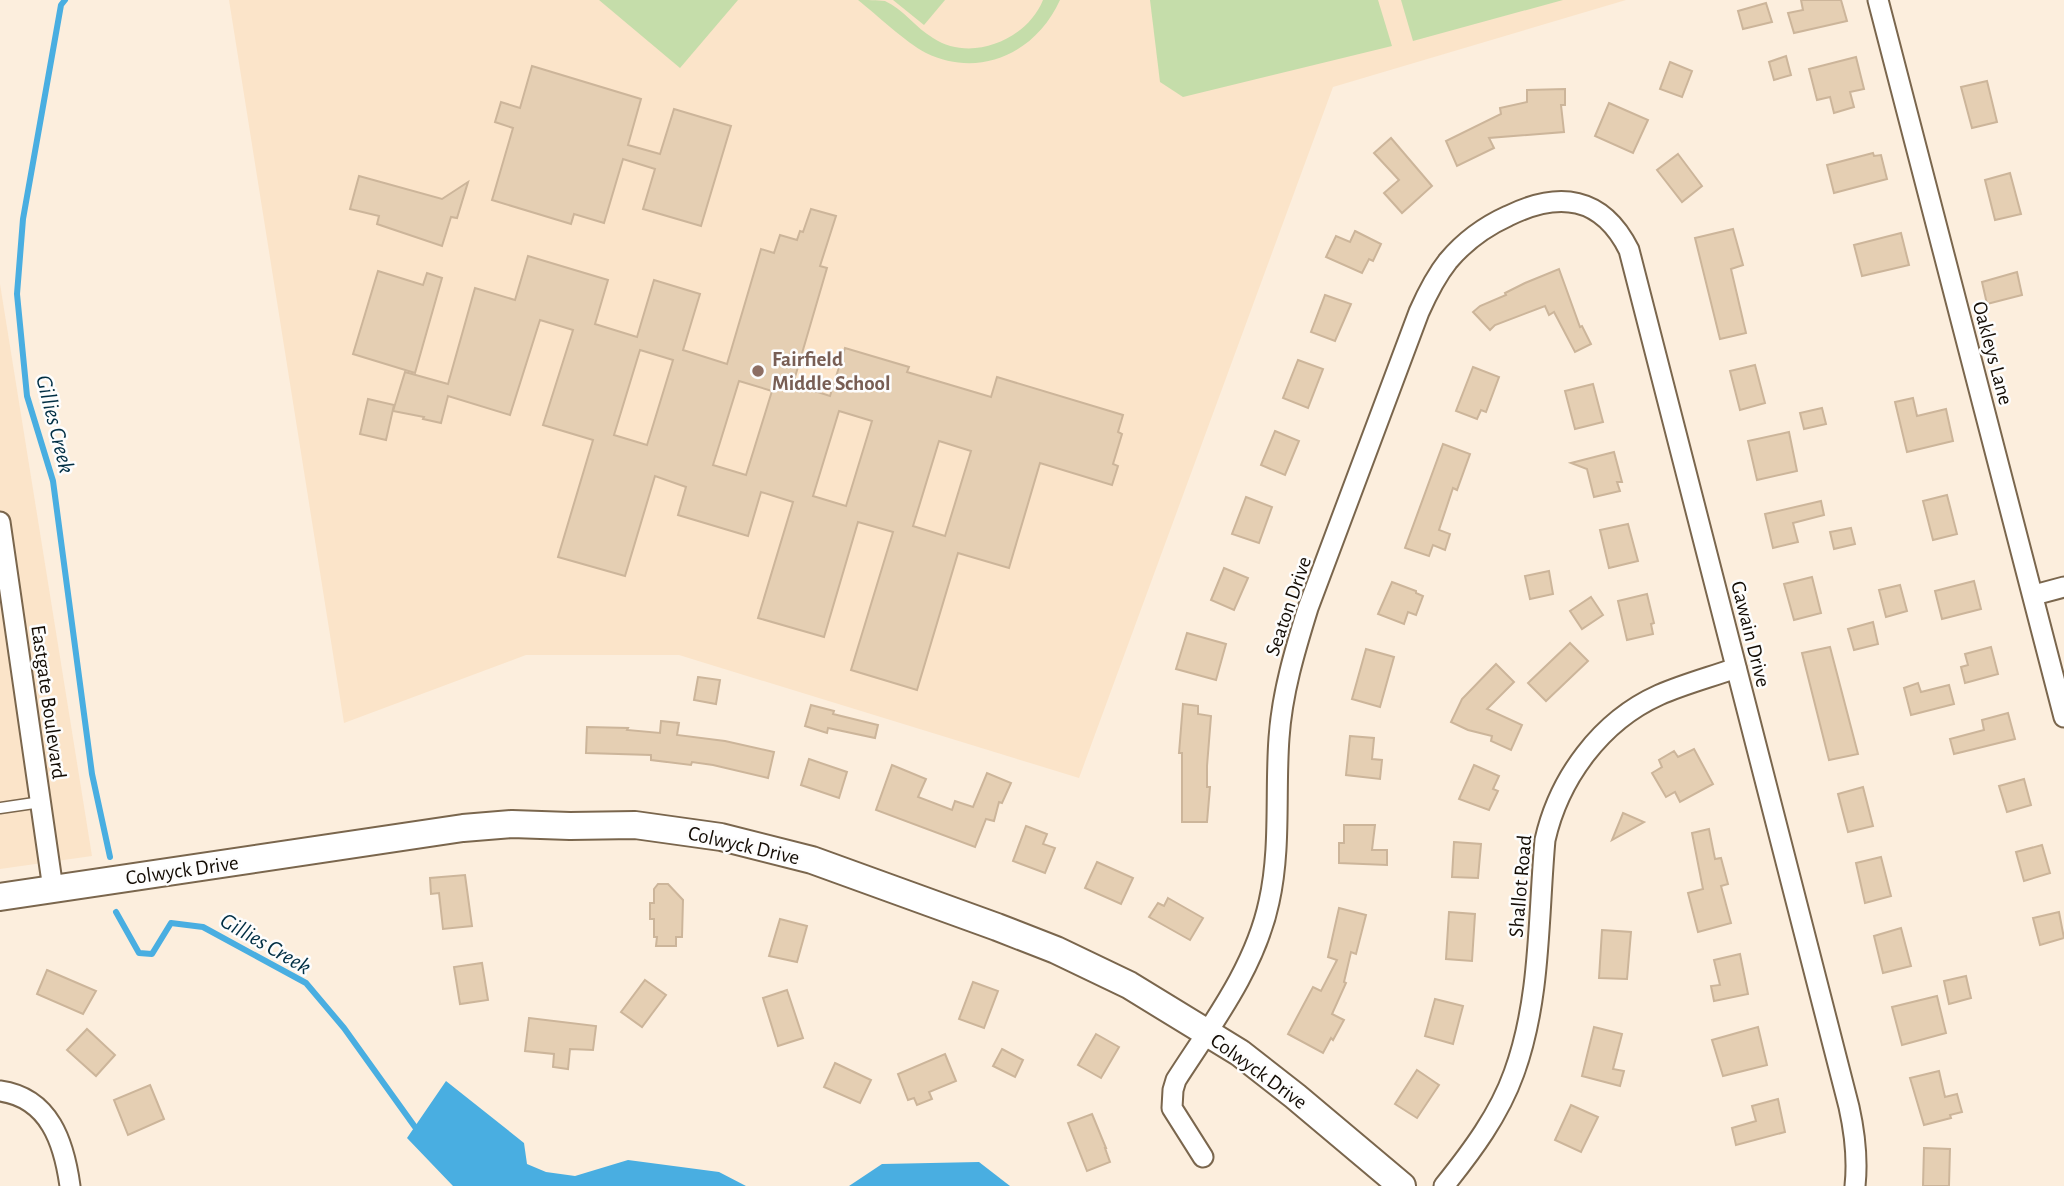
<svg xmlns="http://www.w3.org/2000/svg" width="2064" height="1186" viewBox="0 0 2064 1186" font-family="'Alegreya Sans',sans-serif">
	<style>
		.built { fill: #fbe4c9 }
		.green { fill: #c5ddaa }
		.water { fill: #49aee1 }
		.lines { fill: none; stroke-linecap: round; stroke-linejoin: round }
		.stream { stroke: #49aee1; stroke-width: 6 }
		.building { fill: #e5cfb3; stroke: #ccb59a; stroke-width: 2; fill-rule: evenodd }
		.lane-casing { stroke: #7a664d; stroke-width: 13 }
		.street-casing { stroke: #7a664d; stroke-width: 23 }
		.secondary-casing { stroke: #7a664d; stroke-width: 30 }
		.lane { stroke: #fff; stroke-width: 10 }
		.street { stroke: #fff; stroke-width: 19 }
		.secondary { stroke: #fff; stroke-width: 26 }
		.education-dot { fill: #8d6e63; stroke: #fdfdfd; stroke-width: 2.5 }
		.labels { text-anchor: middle; stroke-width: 5; stroke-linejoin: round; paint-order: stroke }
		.street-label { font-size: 21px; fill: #130c04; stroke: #fdfdfd }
		.education-label { font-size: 21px; font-weight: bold; fill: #785e54; stroke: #fdfdfd; text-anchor: start }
		.water-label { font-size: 23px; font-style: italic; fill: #002e43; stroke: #fdfdfd }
	</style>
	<rect width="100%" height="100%" fill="#fceedd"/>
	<g class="built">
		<path d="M229 0H1626L1333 87 1079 778 679 655H526L344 723Z"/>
		<path d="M0 284 92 856 0 869Z"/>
	</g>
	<g class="green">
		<path d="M599 0H738L680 68Z"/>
		<path d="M858 0C866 0 878 0 885 1 903 9 916 28 933 38 971 63 1027 40 1043 0H1060C1036 53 980 79 926 53 905 42 877 15 858 0Z"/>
		<path d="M893 0H945L924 25Z"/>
		<path d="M1150 0H1378L1392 46 1183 97 1160 82Z"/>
		<path d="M1401 0H1563L1413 41Z"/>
	</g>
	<g class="water">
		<path d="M446 1081 524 1143 527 1164 546 1172 575 1176 628 1160 719 1172 746 1186H453L407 1138Z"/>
		<path d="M979 1162 1010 1186H849L882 1164Z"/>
	</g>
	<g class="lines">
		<g class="stream">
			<path d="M65 0 61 5 23 219 17 294 27 396 53 481 92 774 110 857"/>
			<path d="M116 912 139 953 152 954 171 923 203 927 306 983 344 1028 415 1127"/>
		</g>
	</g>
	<g class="building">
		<path d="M1801 0H1841L1847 21 1794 33 1788 13 1803 10Z"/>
		<path d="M1766 3 1772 22 1743 29 1738 11Z"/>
		<path d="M1786 56 1791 75 1774 80 1769 62Z"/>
		<path d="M1856 57 1864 89 1850 92 1854 107 1834 113 1830 97 1817 100 1809 69Z"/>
		<path d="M1670 62 1692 71 1682 97 1660 89Z"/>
		<path d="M532 66 641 99 628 145 660 154 674 109 731 126 701 226 643 209 655 169 623 159 604 223 574 214 571 224 492 200 513 128 495 122 501 102 520 108Z"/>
		<path d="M1987 81 1997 122 1972 128 1961 87Z"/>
		<path d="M1565 89V105H1561L1564 132 1489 138 1494 148 1457 166 1446 141 1501 114 1500 108 1527 102V90Z"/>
		<path d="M1609 103 1648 120 1633 153 1595 136Z"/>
		<path d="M1391 138 1432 186 1402 213 1384 193 1399 180 1374 153Z"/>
		<path d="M1873 153 1874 156 1881 155 1887 179 1834 193 1827 165Z"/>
		<path d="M1678 154 1702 186 1682 202 1657 170Z"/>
		<path d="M2010 173 2021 214 1995 220 1985 180Z"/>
		<path d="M359 176 442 199 468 182 457 218 451 217 442 246 377 224 379 216 350 209Z"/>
		<path d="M811 209 836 216 820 266 827 268 793 384 830 396 845 348 909 367 907 372 991 397 997 377 1123 415 1118 432 1122 434 1113 464 1118 466 1112 485 1040 463 1009 568 958 553 917 690 851 670 893 532 858 522 824 637 758 618 793 502 761 492 748 536 678 515 686 487 655 476 625 576 558 557 593 440 543 425 573 330 540 320 510 415 448 396 441 423 423 419 424 417 393 411 405 372 448 384 475 288 515 300 528 256 608 280 595 324 637 337 654 280 700 294 683 350 727 364 761 249 774 253 780 235 797 240 800 231 803 232ZM640 350 673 360 647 445 614 435ZM739 381 772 391 746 475 713 465ZM839 411 872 421 846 506 813 496ZM939 441 971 451 945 536 913 526Z"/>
		<path d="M1733 229 1743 265 1731 269 1746 333 1720 339 1695 238Z"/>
		<path d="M1355 231 1381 244 1373 261 1369 259 1362 273 1326 257 1336 236 1350 242Z"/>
		<path d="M1901 233 1909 265 1862 276 1854 245Z"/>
		<path d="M1559 269 1580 327 1582 326 1591 344 1575 352 1554 312 1549 315 1545 306 1495 325 1490 330 1473 312 1480 306 1506 295 1505 293 1525 283Z"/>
		<path d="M378 271 423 285 427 273 442 278 415 373 353 354Z"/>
		<path d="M2017 272 2022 295 1987 304 1982 282Z"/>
		<path d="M1325 295 1351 304 1335 341 1311 332Z"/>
		<path d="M1298 360 1323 369 1308 408 1283 398Z"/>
		<path d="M1755 365 1765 403 1740 410 1730 371Z"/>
		<path d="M1473 367 1499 377 1486 412 1481 410 1477 419 1456 411Z"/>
		<path d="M1593 384 1603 422 1575 429 1565 391Z"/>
		<path d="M1913 398 1917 416 1946 409 1953 441 1907 452 1895 402Z"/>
		<path d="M368 399 394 405 386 440 360 434Z"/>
		<path d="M1822 408 1826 424 1804 429 1800 413Z"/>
		<path d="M1275 431 1299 441 1285 475 1261 465Z"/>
		<path d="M1789 432 1797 471 1757 480 1748 441Z"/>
		<path d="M1443 444 1470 454 1457 490 1453 488 1439 530 1450 534 1445 550 1433 545 1429 556 1405 548Z"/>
		<path d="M1614 452 1622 482H1617L1620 491 1594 497 1587 469 1571 463Z"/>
		<path d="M1947 495 1957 534 1933 540 1923 501Z"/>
		<path d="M1246 497 1272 507 1259 543 1232 534Z"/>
		<path d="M1821 501 1824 515 1793 523 1798 542 1773 548 1765 514Z"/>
		<path d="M1628 524 1638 561 1609 568 1600 530Z"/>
		<path d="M1851 528 1855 544 1834 549 1830 532Z"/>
		<path d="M1224 568 1248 578 1234 610 1211 600Z"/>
		<path d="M1549 571 1553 594 1530 599 1525 576Z"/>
		<path d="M1812 577 1821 613 1794 620 1784 584Z"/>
		<path d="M1974 581 1981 609 1942 619 1935 591Z"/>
		<path d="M1392 582 1416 591V593L1423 596 1416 615 1408 612 1404 624 1378 614Z"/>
		<path d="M1900 585 1907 611 1886 617 1879 590Z"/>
		<path d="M1647 594 1654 623 1651 624 1653 634 1627 640 1618 601Z"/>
		<path d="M1591 597 1603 615 1582 629 1570 611Z"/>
		<path d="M1873 622 1878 644 1854 650 1848 629Z"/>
		<path d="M1187 633 1226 644 1216 680 1176 669Z"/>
		<path d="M1570 643 1588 661 1546 701 1528 683Z"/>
		<path d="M1830 647 1858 754 1829 760 1802 653Z"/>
		<path d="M1991 647 1998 674 1965 683 1961 667 1968 665 1965 654Z"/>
		<path d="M1366 649 1394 657 1380 707 1352 699Z"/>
		<path d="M1496 664 1514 682 1487 709 1522 725 1511 750 1491 741 1492 736 1468 730 1451 722 1462 699Z"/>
		<path d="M698 677 720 680 716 704 694 700Z"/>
		<path d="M1918 683 1921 692 1949 685 1954 704 1911 715 1904 688Z"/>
		<path d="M1183 704 1198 706V714L1211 716 1207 766V787H1210L1207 822H1182V753H1179Z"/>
		<path d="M811 705 834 711 833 714 878 725 875 738 828 728 827 733 805 726Z"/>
		<path d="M2008 713 2015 739 1954 754 1950 739 1984 730 1982 720Z"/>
		<path d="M661 721 679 723 677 735 725 741 774 752 768 778 713 765 692 762 691 765 651 760V755L586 753 587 727 628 728 627 730 660 733Z"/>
		<path d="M1350 736 1374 738 1372 759 1382 760 1380 779 1346 775Z"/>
		<path d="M1694 749 1713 784 1680 802 1675 792 1666 797 1652 773 1662 767 1659 760 1674 751 1678 757Z"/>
		<path d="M809 759 847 772 839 798 801 785Z"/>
		<path d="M892 765 926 779 918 797 952 810 955 801 973 807 987 773 1011 783 1002 803 999 802 994 821 986 819 975 847 876 810Z"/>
		<path d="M1474 765 1499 776 1493 789 1498 791 1489 810 1459 799Z"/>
		<path d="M2024 779 2031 805 2007 812 1999 786Z"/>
		<path d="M1863 787 1873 826 1848 832 1838 794Z"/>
		<path d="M1623 813 1644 822 1612 840Z"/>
		<path d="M1344 825H1375L1372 850H1387V865L1339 863V843H1344Z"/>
		<path d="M1026 826 1047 834 1043 844 1055 848 1045 873 1013 861Z"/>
		<path d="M1709 829 1715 859 1721 858 1728 884 1721 886 1731 923 1698 932 1688 893 1703 889 1692 833Z"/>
		<path d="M1454 842 1481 844 1478 878 1452 877Z"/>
		<path d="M2042 845 2050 873 2024 881 2016 852Z"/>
		<path d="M1881 857 1891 896 1865 903 1856 863Z"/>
		<path d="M1097 862 1133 878 1121 904 1085 888Z"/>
		<path d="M465 875 472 926 443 929 439 893 431 894 430 878Z"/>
		<path d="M658 884H668L683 900 682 937H676V946H656L657 937H654V919H650V903H654V889Z"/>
		<path d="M1168 898 1203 918 1190 940 1149 917 1158 903 1164 906Z"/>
		<path d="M1339 908 1366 915 1356 954 1351 952 1344 982 1346 983 1332 1014 1344 1020 1333 1040 1331 1038 1323 1053 1288 1034 1313 987 1321 991 1337 960 1328 957Z"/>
		<path d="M1449 912 1475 914 1472 961 1446 959Z"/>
		<path d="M2059 912 2064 938 2040 945 2033 918Z"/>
		<path d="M780 919 807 926 797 962 769 956Z"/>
		<path d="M1901 928 1911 966 1883 973 1874 936Z"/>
		<path d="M1602 930 1631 932 1627 979 1599 978Z"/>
		<path d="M1740 954 1748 994 1714 1001 1711 986 1720 985 1714 960Z"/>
		<path d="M482 963 488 1000 460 1004 454 967Z"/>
		<path d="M47 970 96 991 83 1014 37 994Z"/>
		<path d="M1966 976 1971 998 1949 1004 1944 981Z"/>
		<path d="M645 980 666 995 642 1027 621 1012Z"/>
		<path d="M973 982 998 991 984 1028 959 1019Z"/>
		<path d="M787 990 803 1038 778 1046 763 998Z"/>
		<path d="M1937 996 1946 1033 1902 1045 1892 1007Z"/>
		<path d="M1435 999 1463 1006 1453 1044 1425 1036Z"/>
		<path d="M529 1018 596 1026 593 1050 570 1049 568 1069 553 1067 554 1054 525 1051Z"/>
		<path d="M1594 1027 1622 1034 1613 1069 1624 1071 1620 1086 1582 1076Z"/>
		<path d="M1758 1027 1767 1065 1723 1076 1712 1040Z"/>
		<path d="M87 1029 115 1055 96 1076 67 1050Z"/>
		<path d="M1096 1034 1119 1047 1101 1078 1078 1065Z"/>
		<path d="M1002 1049 1023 1060 1015 1077 993 1066Z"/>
		<path d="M945 1054 956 1081 929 1092 932 1099 917 1105 914 1098 908 1100 898 1074Z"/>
		<path d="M835 1063 871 1080 860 1103 824 1087Z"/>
		<path d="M1417 1070 1439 1085 1417 1118 1395 1104Z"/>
		<path d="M1939 1071 1945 1097 1957 1094 1962 1112 1950 1115 1951 1118 1924 1125 1910 1078Z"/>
		<path d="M150 1085 164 1119 128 1135 114 1100Z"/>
		<path d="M1778 1099 1785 1132 1736 1145 1732 1128 1756 1121 1752 1106Z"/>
		<path d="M1571 1105 1598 1117 1581 1152 1555 1140Z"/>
		<path d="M1092 1114 1106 1148H1105L1110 1162 1087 1171 1068 1123Z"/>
		<path d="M1924 1148 1950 1149 1949 1186H1923Z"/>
	</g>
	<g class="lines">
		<defs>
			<path id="lane" d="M0 808 41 802"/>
			<g id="street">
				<path d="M1878 0 2064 717"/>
				<path d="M0 522 53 889"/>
				<path d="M2034 595 2064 587"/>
				<path d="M0 1091C50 1098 64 1143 70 1186"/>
				<path d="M1203 1157 1172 1108 1173 1090 1176 1080C1212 1024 1255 968 1269 902 1281 849 1275 792 1279 738 1282 693 1295 650 1308 608L1419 312C1427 294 1436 276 1448 261 1464 242 1486 226 1508 216 1559 191 1602 196 1629 250L1849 1107C1855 1134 1858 1158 1855 1186"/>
				<path d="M1444 1186C1472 1151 1499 1115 1514 1073 1541 999 1538 917 1545 840 1559 778 1601 721 1659 695 1684 684 1711 677 1736 668"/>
			</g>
			<path id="secondary" d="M0 897 463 828 512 824 570 826 635 825 721 837 812 860 997 927 1056 950 1129 985 1240 1053 1295 1096 1402 1186"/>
		</defs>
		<use href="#lane" class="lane-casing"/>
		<use href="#street" class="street-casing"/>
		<use href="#secondary" class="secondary-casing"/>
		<use href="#lane" class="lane"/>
		<use href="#street" class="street"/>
		<use href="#secondary" class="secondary"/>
	</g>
	<circle class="education-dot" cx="758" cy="371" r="7"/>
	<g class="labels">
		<g class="street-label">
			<text transform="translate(1993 353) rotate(75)" y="7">Oakleys Lane</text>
			<text transform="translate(1288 606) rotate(-71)" y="7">Seaton Drive</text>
			<text transform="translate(1751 634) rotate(76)" y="7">Gawain Drive</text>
			<text transform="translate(49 702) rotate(82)" y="7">Eastgate Boulevard</text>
			<text transform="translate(744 845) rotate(13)" y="7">Colwyck Drive</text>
			<text transform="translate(182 870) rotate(-8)" y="7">Colwyck Drive</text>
			<text transform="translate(1520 886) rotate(-85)" y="7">Shallot Road</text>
			<text transform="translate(1259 1071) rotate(36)" y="7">Colwyck Drive</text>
		</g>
		<g class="education-label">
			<text x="772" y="366">Fairfield<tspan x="772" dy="24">Middle School</tspan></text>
		</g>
		<g class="water-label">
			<text transform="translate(56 424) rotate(76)" y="8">Gillies Creek</text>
			<text transform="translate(266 943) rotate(30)" y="8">Gillies Creek</text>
		</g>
	</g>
</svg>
